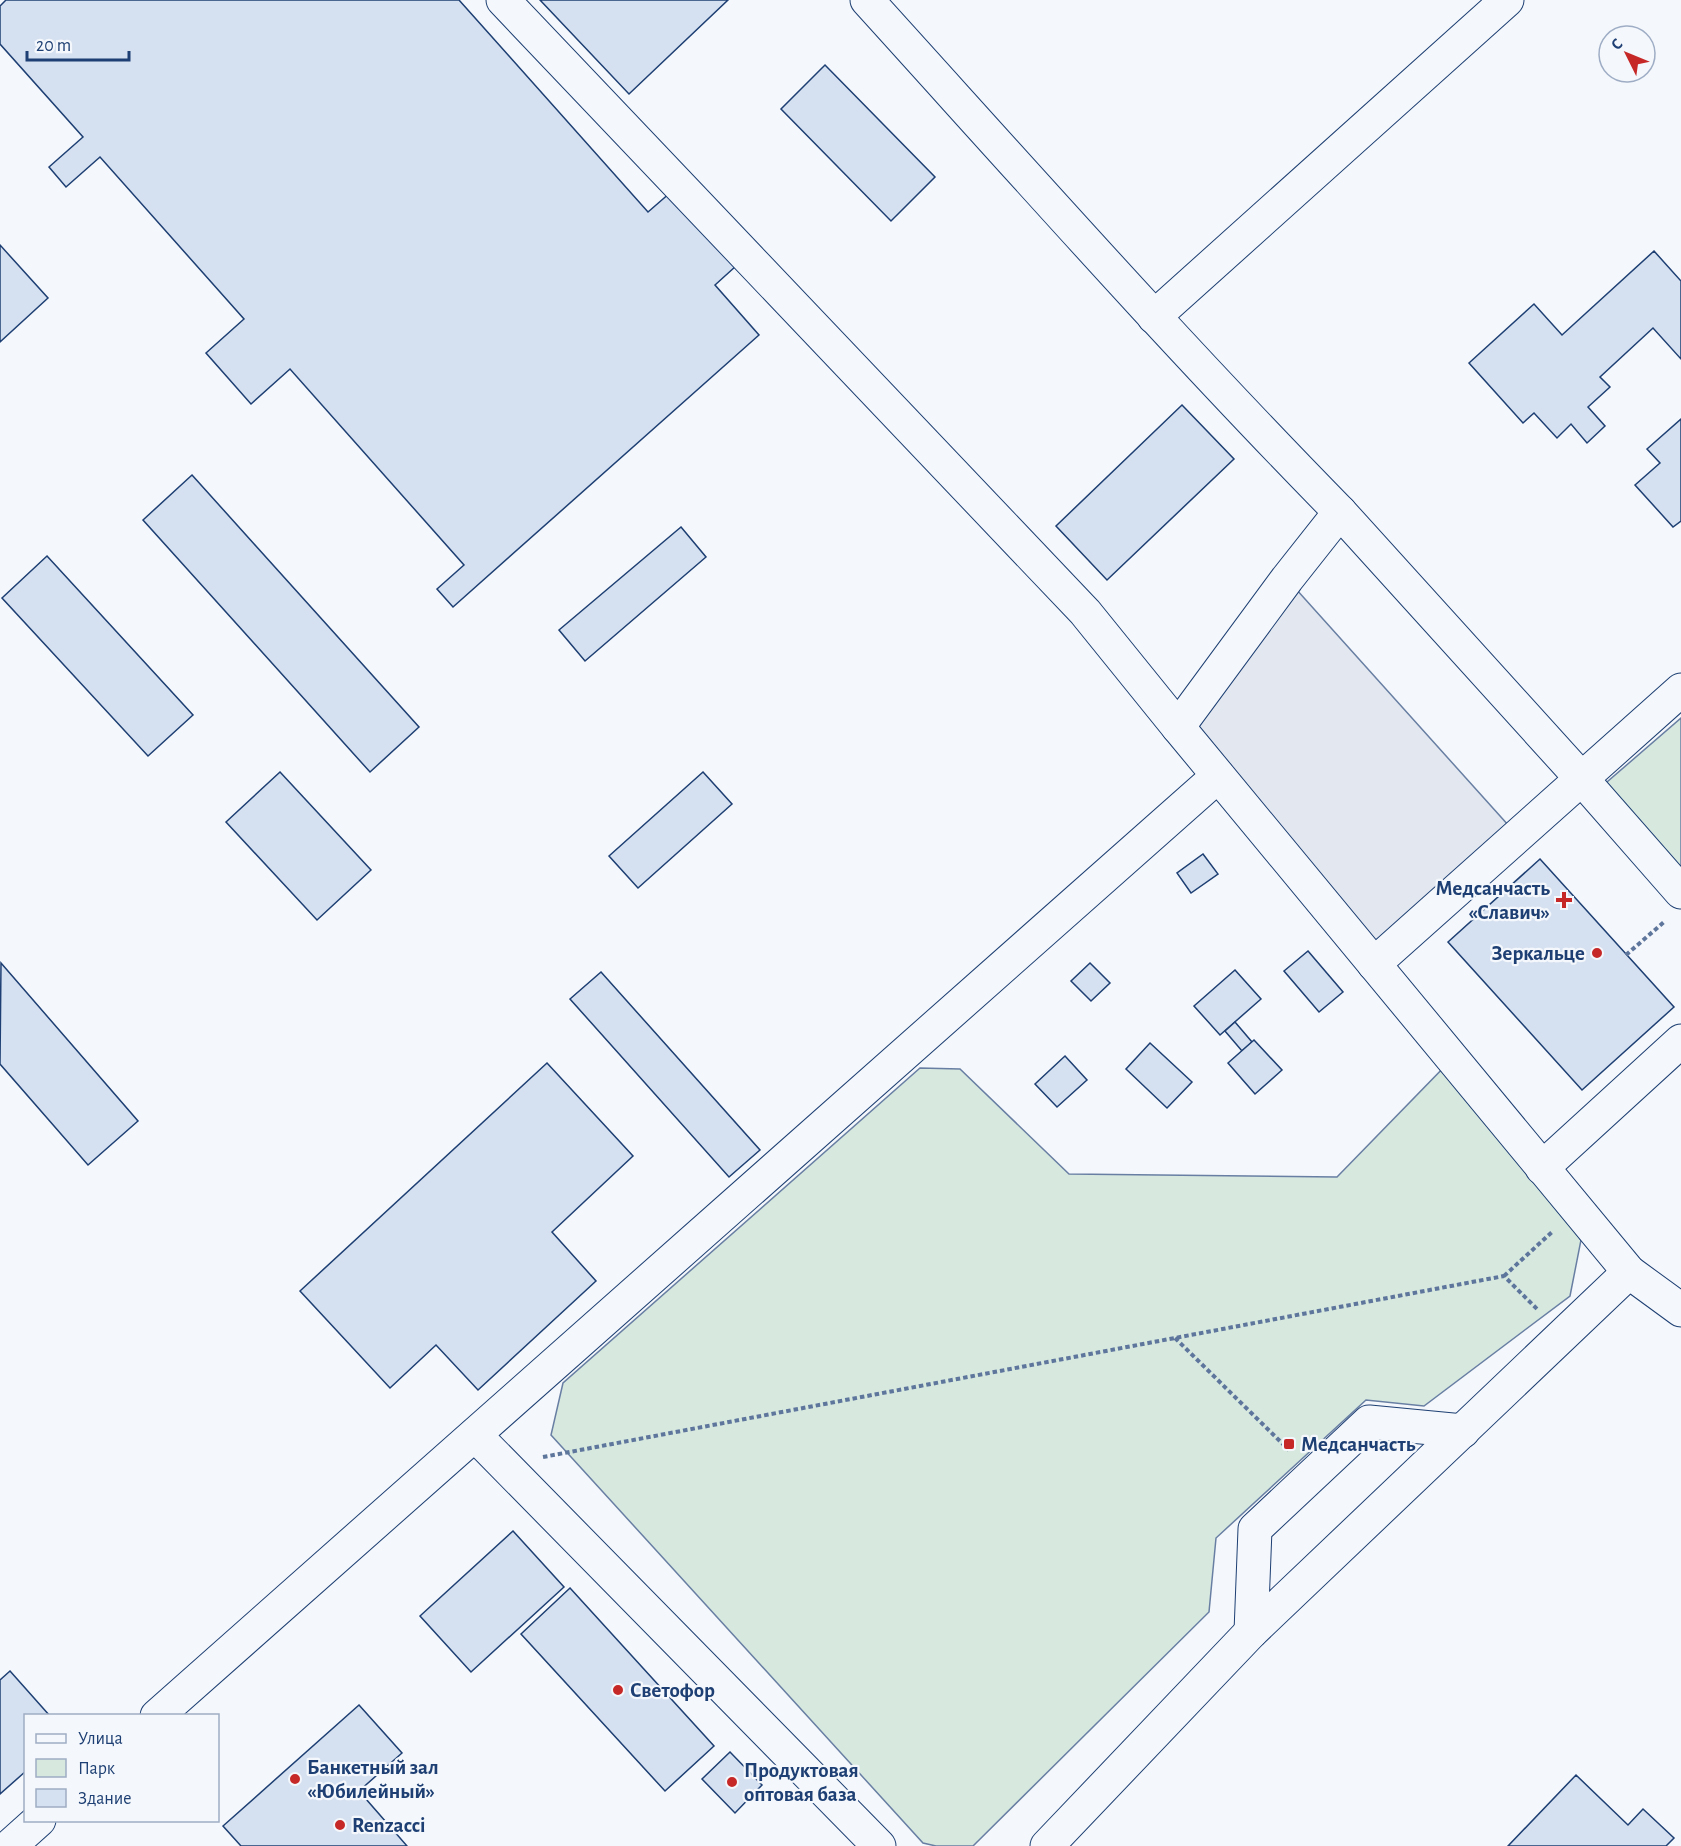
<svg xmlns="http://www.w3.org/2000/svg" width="1681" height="1846" viewBox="0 0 1681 1846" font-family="'Alegreya Sans',sans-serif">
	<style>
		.green { fill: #d7e8df; stroke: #687fa3; stroke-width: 1.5 }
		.parking { fill: #e3e8f0; stroke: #687fa3; stroke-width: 1.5 }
		.building { fill: #d5e0f0; stroke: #1d3f73; stroke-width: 1.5 }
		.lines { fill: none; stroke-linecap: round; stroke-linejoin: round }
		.minor-casing { stroke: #1d3f73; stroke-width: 35 }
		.path { stroke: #5e769c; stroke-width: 4; stroke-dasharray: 4.5 3; stroke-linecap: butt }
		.minor { stroke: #f4f7fb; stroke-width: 33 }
		.poi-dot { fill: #c62828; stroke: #f4f7fb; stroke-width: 2 }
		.labels { text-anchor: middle; stroke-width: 4.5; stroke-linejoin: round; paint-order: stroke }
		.poi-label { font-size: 21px; font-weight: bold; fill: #1d3f73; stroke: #f4f7fb; text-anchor: start }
	</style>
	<rect width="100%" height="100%" fill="#f4f7fb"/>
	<g class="green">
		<path d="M1681 718V884L1604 789 1607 782Z"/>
		<path d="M1452 1059 1581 1240 1570 1296 1424 1406 1366 1400 1216 1538 1209 1612 973 1846H936L923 1843 551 1435 563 1383 920 1068 960 1069 1069 1174 1337 1177Z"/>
	</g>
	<path class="parking" d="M1287 579 1518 836 1374 964 1178 727Z"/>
	<g class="building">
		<path d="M6 0H459L648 212 671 192 736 266 715 285 759 335 453 607 437 589 464 565 290 369 251 404 206 353 244 319 100 157 66 187 49 167 83 137 0 44V6Z"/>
		<path d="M540 0H728L629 94Z"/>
		<path d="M825 65 935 177 891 221 781 109Z"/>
		<path d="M0 245 48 298 0 342Z"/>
		<path d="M1654 251 1681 281V359L1653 328 1600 377 1610 387 1588 407 1605 426 1587 443 1571 424 1557 438 1534 413 1523 423 1469 363 1534 304 1562 335Z"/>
		<path d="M1182 405 1234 459 1107 580 1056 526Z"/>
		<path d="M1681 419V521L1673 527 1635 485 1660 463 1647 449Z"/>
		<path d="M192 475 419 727 370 772 143 520Z"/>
		<path d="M681 527 706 557 585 661 559 630Z"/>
		<path d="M47 556 193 715 148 756 2 598Z"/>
		<path d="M280 772 371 870 317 920 226 822Z"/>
		<path d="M703 772 732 804 638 888 609 856Z"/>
		<path d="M1203 854 1218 874 1191 893 1177 873Z"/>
		<path d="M1540 859 1674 1007 1582 1090 1448 942Z"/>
		<path d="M1308 951 1343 992 1319 1012 1284 971Z"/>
		<path d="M1 963 138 1121 88 1165 0 1064Z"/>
		<path d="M1090 963 1110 983 1091 1001 1071 981Z"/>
		<path d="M1235 970 1261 999 1220 1035 1194 1006Z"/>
		<path d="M601 972 760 1150 729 1177 570 999Z"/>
		<path d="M1235 1022 1252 1042 1242 1051 1225 1031Z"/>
		<path d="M1254 1040 1282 1070 1255 1094 1228 1063Z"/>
		<path d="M1150 1043 1192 1082 1167 1108 1126 1069Z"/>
		<path d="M1065 1056 1087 1080 1057 1107 1035 1084Z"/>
		<path d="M547 1063 633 1156 552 1232 596 1281 478 1390 436 1345 390 1388 300 1291Z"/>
		<path d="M513 1531 564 1587 471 1672 420 1616Z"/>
		<path d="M570 1588 714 1746 665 1791 521 1634Z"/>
		<path d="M10 1671 50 1716H26V1771L0 1794V1680Z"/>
		<path d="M359 1705 402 1753 359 1791 407 1846H241L223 1826Z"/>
		<path d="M730 1752 762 1785 735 1813 702 1779Z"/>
		<path d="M1576 1775 1628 1825 1643 1809 1674 1838 1666 1846H1508Z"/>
	</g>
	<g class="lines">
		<defs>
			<g id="minor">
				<path d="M503 0 1085 612 1178 727"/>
				<path d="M867 0C1023 172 1177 346 1340 512L1287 579 1178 727 1629 1272 1681 1310"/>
				<path d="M1154 317 1507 0"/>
				<path d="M1340 512 1581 778 1681 892"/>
				<path d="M1374 964 1681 690"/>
				<path d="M1542 1168 1681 1041"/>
				<path d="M475 1435 879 1846"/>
				<path d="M1251 1632 1255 1529 1369 1422 1463 1431"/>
				<path d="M157 1716 1218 776"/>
				<path d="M10 1846 39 1820"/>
				<path d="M1047 1846 1251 1632 1629 1272"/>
			</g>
		</defs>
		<use href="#minor" class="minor-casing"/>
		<g class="path">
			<path d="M1626 955 1664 922"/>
			<path d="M1504 1276 1552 1232"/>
			<path d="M1175 1338 1289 1450"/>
			<path d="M543 1457 1504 1276 1539 1311"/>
		</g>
		<use href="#minor" class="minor"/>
	</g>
	<g class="poi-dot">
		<path d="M1561 891h6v6h6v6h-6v6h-6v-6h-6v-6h6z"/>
		<circle cx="1597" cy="953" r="6"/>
		<rect x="1283" y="1438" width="12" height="12" rx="3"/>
		<circle cx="618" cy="1690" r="6"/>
		<circle cx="295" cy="1779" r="6"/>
		<circle cx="732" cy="1782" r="6"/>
		<circle cx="340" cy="1825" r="6"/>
	</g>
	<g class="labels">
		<g class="poi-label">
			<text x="1550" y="895" text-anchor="end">Медсанчасть<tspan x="1550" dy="24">«Славич»</tspan></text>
			<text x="1585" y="960" text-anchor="end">Зеркальце</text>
			<text x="1301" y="1451">Медсанчасть</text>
			<text x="630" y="1697">Светофор</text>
			<text x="307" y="1774">Банкетный зал<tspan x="307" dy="24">«Юбилейный»</tspan></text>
			<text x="744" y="1777">Продуктовая<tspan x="744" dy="24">оптовая база</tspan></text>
			<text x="352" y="1832">Renzacci</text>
		</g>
	</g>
	<rect x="24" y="1714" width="195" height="108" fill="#f4f7fb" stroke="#9eadc5" stroke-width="1.5"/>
	<rect x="36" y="1734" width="30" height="9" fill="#f4f7fb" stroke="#9eadc5" stroke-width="1.5"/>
	<text x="78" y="1744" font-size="18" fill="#1d3f73">Улица</text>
	<rect x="36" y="1759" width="30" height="18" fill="#d7e8df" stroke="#9eadc5" stroke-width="1.5"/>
	<text x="78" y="1774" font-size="18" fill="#1d3f73">Парк</text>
	<rect x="36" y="1789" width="30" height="18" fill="#d5e0f0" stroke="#9eadc5" stroke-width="1.5"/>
	<text x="78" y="1804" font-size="18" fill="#1d3f73">Здание</text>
	<g transform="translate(1627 54) rotate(313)"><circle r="28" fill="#f4f7fb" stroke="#9eadc5" stroke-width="1.5"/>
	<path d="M0-4.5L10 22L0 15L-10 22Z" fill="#c62828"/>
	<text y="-9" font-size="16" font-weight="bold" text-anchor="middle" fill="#1d3f73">С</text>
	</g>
	<path d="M27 51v9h102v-9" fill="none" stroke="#1d3f73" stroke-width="3"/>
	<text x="36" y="51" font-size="18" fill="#1d3f73" stroke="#f4f7fb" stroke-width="4.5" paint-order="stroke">20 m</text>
</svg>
